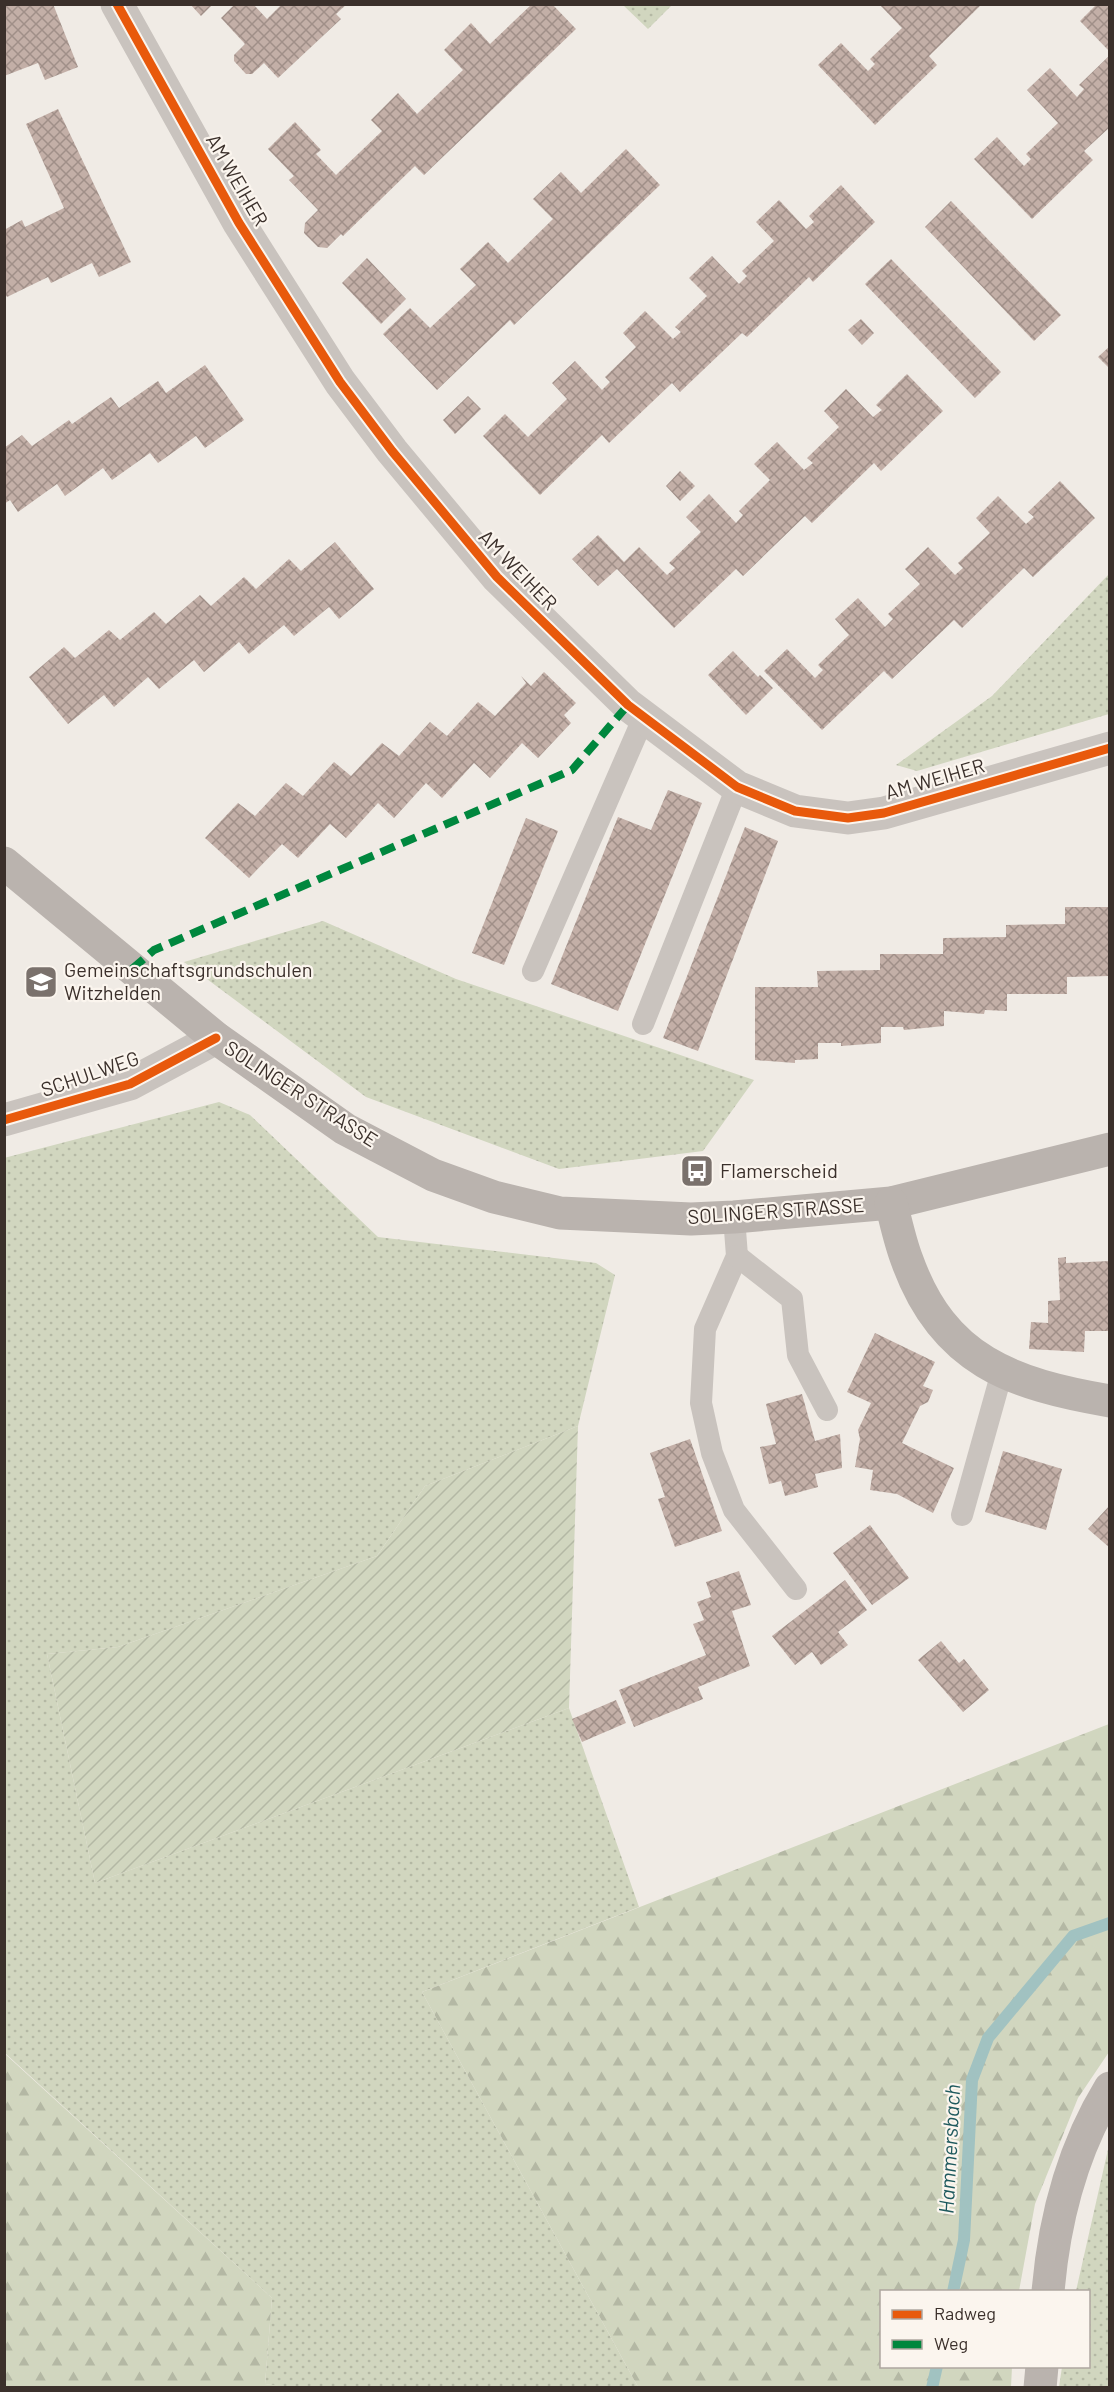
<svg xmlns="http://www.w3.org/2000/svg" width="1114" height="2392" viewBox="0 0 1114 2392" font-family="Barlow,sans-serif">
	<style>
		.grass { fill: url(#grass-dots) }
		.forest { fill: url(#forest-firs) }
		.garden { fill: url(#garden-furrows) }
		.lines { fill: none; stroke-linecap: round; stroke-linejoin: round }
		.stream { stroke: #a1c2c1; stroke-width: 12 }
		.building { fill: url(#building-cross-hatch) }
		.lane { stroke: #c9c3be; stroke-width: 22 }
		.street { stroke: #c9c3be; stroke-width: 33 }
		.secondary { stroke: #bab3ae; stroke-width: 33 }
		.quiet { stroke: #00873e; stroke-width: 8; stroke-dasharray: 15 8; stroke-linecap: butt }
		.cycleway-casing { stroke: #fbf5ee; stroke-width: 13 }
		.cycleway { stroke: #e8590c; stroke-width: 9 }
		.labels { text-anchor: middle; stroke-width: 4.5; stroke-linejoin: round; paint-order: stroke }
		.street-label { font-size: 20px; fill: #3b302b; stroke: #fbf5ee }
		.poi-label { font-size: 20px; fill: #3b302b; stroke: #fbf5ee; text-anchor: start }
		.water-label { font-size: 21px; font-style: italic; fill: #1f5a5e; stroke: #fbf5ee }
	</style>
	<defs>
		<pattern id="grass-dots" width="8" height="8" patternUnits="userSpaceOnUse" patternTransform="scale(1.5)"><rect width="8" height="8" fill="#d1d6bf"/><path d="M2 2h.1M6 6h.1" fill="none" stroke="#b4b8a4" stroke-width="1.8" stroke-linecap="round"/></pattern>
		<pattern id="forest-firs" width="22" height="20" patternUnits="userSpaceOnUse" patternTransform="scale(1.5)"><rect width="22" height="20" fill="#d1d6bf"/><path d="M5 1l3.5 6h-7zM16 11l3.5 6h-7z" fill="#b4b8a4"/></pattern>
		<pattern id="garden-furrows" width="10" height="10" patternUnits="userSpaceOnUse" patternTransform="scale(1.5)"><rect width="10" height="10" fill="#d1d6bf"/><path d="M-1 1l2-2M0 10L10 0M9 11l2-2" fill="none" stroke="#b4b8a4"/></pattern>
		<pattern id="building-cross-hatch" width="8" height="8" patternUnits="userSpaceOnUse" patternTransform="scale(1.5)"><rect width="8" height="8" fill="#c3afa7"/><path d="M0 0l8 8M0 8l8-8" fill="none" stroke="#a08f88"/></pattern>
	</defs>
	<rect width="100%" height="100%" fill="#f0ebe5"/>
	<g class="grass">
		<path d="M623 5H672L648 29Z"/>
		<path d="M1109 574V714L917 771 896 765 992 696Z"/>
		<path d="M323 921 456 979 754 1080 703 1151 559 1169 366 1097 184 962Z"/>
		<path d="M219 1102 250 1115 378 1237 596 1263 615 1275 578 1426 425 1486 377 1556 118 1647 47 1654 95 1883 569 1708 639 1907 422 1992 638 2387 292 2388 265 2384 272 2298 5 2053 4 1158Z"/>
		<path d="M1109 2145V2387H1059L1062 2367 1088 2366V2292L1076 2291Z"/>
	</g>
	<g class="forest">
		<path d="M1109 1724V2052L1078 2098 1035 2204 1019 2291 882 2292V2366L1012 2367 1011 2387H638L422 1992Z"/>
		<path d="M4 2053 272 2298 265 2384 292 2387H5Z"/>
	</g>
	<path class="garden" d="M578 1426 569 1708 95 1883 47 1654 118 1647 377 1556 425 1486Z"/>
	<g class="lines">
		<g class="stream">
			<path d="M953 2292 964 2240 972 2080 988 2038 1073 1936 1110 1923"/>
			<path d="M932 2388 937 2366"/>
		</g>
	</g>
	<g class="building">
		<path d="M4 4H53L78 67 45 80 38 63 4 76Z"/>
		<path d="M190 4H213L201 16Z"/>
		<path d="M235 4H253L267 19 282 4H347L336 14 341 19 278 78 264 63 252 74H246L234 61V55L245 44 221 18Z"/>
		<path d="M532 4H552L576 29 424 175 415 166 343 236 341 234 327 248 318 247 304 233 305 223 318 210 289 180 294 176 268 149 295 122 321 150 316 154 336 175 382 131 371 120 398 93 417 114 463 70 444 50 471 23 490 44Z"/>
		<path d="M879 4H982L929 56 937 65 875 125 818 65 841 43 868 71 875 64 870 59 902 28Z"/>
		<path d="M1097 4 1110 5V52L1080 21Z"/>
		<path d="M1110 55V127L1084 151 1093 160 1032 219 974 159 997 137 1024 166 1031 159 1026 154 1058 123 1027 90 1050 68 1077 97 1084 89 1079 85Z"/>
		<path d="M58 109 131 262 99 277 92 263 51 283 48 277 7 297 4 293V230L22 220 25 227 64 208 26 124Z"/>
		<path d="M626 149 660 185 514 325 510 320 437 390 383 334 410 308 430 328 476 285 460 269 488 242 508 263 553 219 533 199 561 172 581 193Z"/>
		<path d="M841 185 875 222 813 282 809 277 747 337 742 333 680 392 672 383 609 443 602 435 540 495 483 436 505 414 528 437 567 399 552 383 575 361 602 390 610 382 605 377 636 347 623 333 645 311 673 339 681 332 675 327 707 296 689 278 712 256 739 284 747 276 742 271 774 241 756 222 779 200 806 229 814 222 809 216Z"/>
		<path d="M951 201 1061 315 1034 341 925 227Z"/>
		<path d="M367 258 406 299 381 324 342 283Z"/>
		<path d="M891 259 1001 372 975 398 865 284Z"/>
		<path d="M861 319 874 333 862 345 848 330Z"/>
		<path d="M1110 346V369L1098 357Z"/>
		<path d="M205 365 244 420 205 448 196 436 158 463 150 453 112 480 103 468 65 496 57 484 18 512 10 500 4 504V448L22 435 32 446 69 420 72 424 111 397 119 408 158 381 166 393Z"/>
		<path d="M907 374 943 411 881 471 874 463 812 523 805 516 743 576 736 569 674 628 617 569 598 586 572 559 598 535 624 562 639 547 667 575 675 568 669 563 701 532 686 517 709 494 736 523 743 515 739 511 770 480 754 464 777 442 804 470 813 463 807 458 839 427 824 411 846 389 873 417 882 410 876 405Z"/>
		<path d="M468 396 481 409 455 434 443 420Z"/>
		<path d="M680 471 695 486 680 501 666 486Z"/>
		<path d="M1060 481 1095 518 1033 577 1024 568 962 628 954 620 892 679 884 671 822 730 764 671 787 649 815 678 823 670 818 665 849 635 835 619 858 598 885 627 893 619 888 614 920 584 905 569 928 547 955 575 963 568 958 563 990 533 976 518 998 496 1026 524 1034 517 1028 512Z"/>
		<path d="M335 542 374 589 339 619 329 607 294 636 284 625 249 654 239 642 204 672 194 660 159 689 148 677 114 707 104 695 68 724 29 677 64 647 75 658 109 630 120 640 154 612 166 624 200 595 211 606 244 577 256 589 289 559 301 571Z"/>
		<path d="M733 651 758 677 760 675 773 688 746 715 708 675Z"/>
		<path d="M544 672 576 703 564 715 571 723 538 758 522 743 490 778 474 763 442 798 426 783 394 818 378 803 346 838 330 824 298 858 282 844 249 878 205 838 238 803 255 816 286 783 303 796 334 762 351 776 382 743 399 756 430 722 447 736 478 702 495 716 526 683 521 676 531 686Z"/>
		<path d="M668 790 702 803 618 1011 551 984 618 817 651 830Z"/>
		<path d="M526 818 558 831 504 965 472 953Z"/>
		<path d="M745 827 778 841 698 1051 663 1038Z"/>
		<path d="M1065 907H1110V976L1067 977V994H1007V1011L985 1010 984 1014 944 1011V1026L904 1030 903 1027H881V1043L841 1046V1043H818V1059L795 1060V1063L755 1060V987H818L817 971 880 970V954H943V938L1006 937V925L1065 924Z"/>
		<path d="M1066 1257V1263L1110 1261V1331H1085L1084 1352 1029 1349 1031 1322 1048 1323V1301L1060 1300 1058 1258Z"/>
		<path d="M875 1333 935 1362 923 1386 933 1390 928 1402 920 1406 902 1443 954 1468 933 1513 897 1494 870 1490 873 1470 855 1467 860 1439 858 1430 871 1403 847 1392Z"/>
		<path d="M802 1394 815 1441 840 1434 842 1468 815 1474 818 1487 785 1496 781 1481 769 1484 760 1447 776 1444 766 1404Z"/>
		<path d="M690 1439 722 1531 675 1547 658 1499 665 1497 650 1453Z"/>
		<path d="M1003 1451 1062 1469 1046 1530 985 1512Z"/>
		<path d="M1110 1505V1548L1088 1529Z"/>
		<path d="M870 1525 909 1578 872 1605 833 1553Z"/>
		<path d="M739 1571 751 1605 732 1611 750 1666 698 1687 703 1699 634 1727 619 1690 706 1655 693 1624 704 1620 697 1602 711 1597 706 1582Z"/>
		<path d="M845 1580 867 1610 838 1632 848 1645 821 1665 812 1652 795 1665 772 1636Z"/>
		<path d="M941 1641 959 1663 964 1659 989 1690 963 1712 918 1660Z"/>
		<path d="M616 1700 626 1723 582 1742 572 1719Z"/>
	</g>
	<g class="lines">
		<g class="lane">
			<path d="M533 971 643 719"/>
			<path d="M643 1024 737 787"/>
			<path d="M734 1217 737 1256 705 1329 701 1403 712 1453 734 1510 796 1589"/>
			<path d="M737 1256 792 1299 798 1355 827 1410"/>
			<path d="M962 1515 1002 1372"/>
		</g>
		<g class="street">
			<path d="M117 4 239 223 340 382 392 451 497 577 628 705 737 787 795 811 848 818 884 813 1110 748"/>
			<path d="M4 1120 130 1084 216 1038"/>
		</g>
		<g class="secondary">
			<path d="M4 863 216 1038 345 1129 433 1175 494 1197 560 1213 691 1219 734 1217 891 1203 1110 1149"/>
			<path d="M891 1203C896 1222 900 1242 907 1260 943 1361 1012 1384 1110 1401"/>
			<path d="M1048 2292C1054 2220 1072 2150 1110 2088"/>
			<path d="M1040 2388 1042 2366"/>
		</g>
		<path class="quiet" d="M132 969 154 950 572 770 628 705"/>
		<defs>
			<g id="cycleway">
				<path d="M117 4 239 223 340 382 392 451 497 577 628 705 737 787 795 811 848 818 884 813 1110 748"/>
				<path d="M4 1120 130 1084 216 1038"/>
			</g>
		</defs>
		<use href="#cycleway" class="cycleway-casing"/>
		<use href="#cycleway" class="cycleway"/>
	</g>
	<defs>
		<symbol id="school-square" viewBox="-11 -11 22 22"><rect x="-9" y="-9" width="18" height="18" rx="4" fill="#7a716c" stroke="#fbf5ee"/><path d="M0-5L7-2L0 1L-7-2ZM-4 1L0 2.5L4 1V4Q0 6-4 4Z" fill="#fff"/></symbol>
		<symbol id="bus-square" viewBox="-11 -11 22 22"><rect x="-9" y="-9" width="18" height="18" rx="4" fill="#7a716c" stroke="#fbf5ee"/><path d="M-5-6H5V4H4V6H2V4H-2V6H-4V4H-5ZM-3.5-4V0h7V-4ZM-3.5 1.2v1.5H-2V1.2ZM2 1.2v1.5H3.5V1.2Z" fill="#fff"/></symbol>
	</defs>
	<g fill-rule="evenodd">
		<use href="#school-square" x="22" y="963" width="38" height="38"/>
		<use href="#bus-square" x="678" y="1152" width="38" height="38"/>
	</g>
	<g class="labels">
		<g class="street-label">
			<text transform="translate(237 180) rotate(60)" y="7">AM WEIHER</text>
			<text transform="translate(518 570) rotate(46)" y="7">AM WEIHER</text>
			<text transform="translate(935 779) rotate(-16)" y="7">AM WEIHER</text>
			<text transform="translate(90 1074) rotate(-19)" y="7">SCHULWEG</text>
			<text transform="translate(301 1094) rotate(33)" y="7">SOLINGER STRASSE</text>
			<text transform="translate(776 1211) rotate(-4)" y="7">SOLINGER STRASSE</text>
		</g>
		<g class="poi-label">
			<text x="64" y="977">Gemeinschaftsgrundschulen<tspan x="64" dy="23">Witzhelden</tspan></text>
			<text x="720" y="1178">Flamerscheid</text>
		</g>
		<g class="water-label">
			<text transform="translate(950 2149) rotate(-87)" y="7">Hammersbach</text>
		</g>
	</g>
	<rect width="1114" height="2392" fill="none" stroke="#3b302b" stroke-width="12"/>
	<rect x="880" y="2290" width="210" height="78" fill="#fbf5ee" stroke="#aea6a0" stroke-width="1.5"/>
	<rect x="892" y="2310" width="30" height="9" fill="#e8590c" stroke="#aea6a0" stroke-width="1.5"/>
	<text x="934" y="2320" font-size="18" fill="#3b302b">Radweg</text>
	<rect x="892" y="2340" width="30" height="9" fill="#00873e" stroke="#aea6a0" stroke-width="1.5"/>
	<text x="934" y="2350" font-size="18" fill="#3b302b">Weg</text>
</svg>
